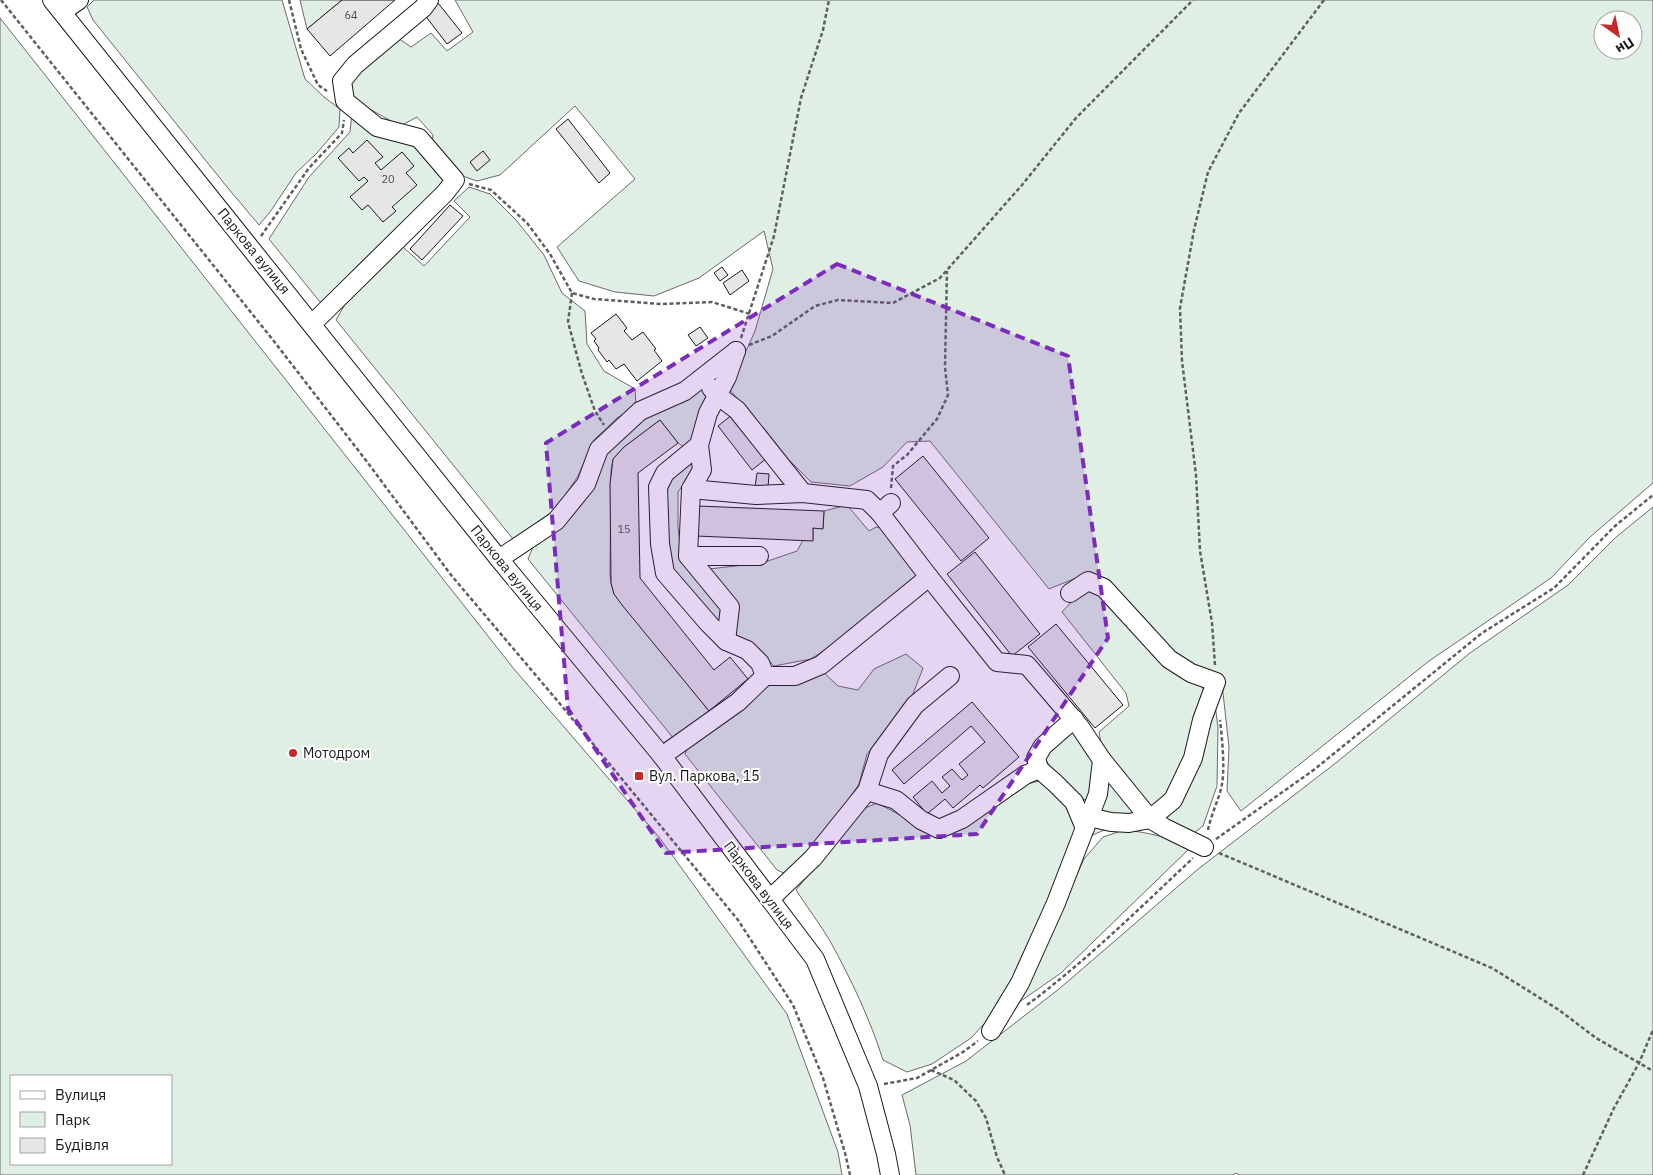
<svg xmlns="http://www.w3.org/2000/svg" width="1653" height="1175" viewBox="0 0 1653 1175" font-family="'IBM Plex Sans',sans-serif">
	<style>
		.green { fill: #e0efe3; stroke: #6a6a6a; fill-rule: evenodd }
		.building { fill: #e6e6e6; stroke: #1a1a1a }
		.lines { fill: none; stroke-linecap: round; stroke-linejoin: round }
		.minor-casing { stroke: #1a1a1a; stroke-width: 20 }
		.path { stroke: #5f5f5f; stroke-width: 2.5; stroke-dasharray: 4 2.5; stroke-linecap: butt }
		.minor { stroke: #fff; stroke-width: 18 }
		.marked { fill: #7b2cbf; fill-opacity: 0.2; stroke: #7b2cbf; stroke-width: 4; stroke-dasharray: 10 6; stroke-linejoin: round }
		.poi-dot { fill: #c62828; stroke: #fff; stroke-width: 2 }
		.labels { text-anchor: middle; stroke-width: 4; stroke-linejoin: round; paint-order: stroke }
		.number-label { font-size: 11px; fill: #4d4d4d }
		.street-label { font-size: 14px; fill: #1a1a1a; stroke: #fff }
		.poi-label { font-size: 14px; fill: #1a1a1a; stroke: #fff; text-anchor: start }
	</style>
	<rect width="100%" height="100%" fill="#fff"/>
	<g class="green">
		<path d="M94 0H282L305 79 324 97 340 109 339 127 317 153 296 173 270 212 259 225 227 187 93 20 87 7Z"/>
		<path d="M300 0H342L307 29Z"/>
		<path d="M455 0H1653V483L1590 537 1551 578 1429 661 1241 811 1227 791 1229 747 1221 675 1199 669 1172 651 1148 622 1104 580 1091 572 1049 589 930 441 907 442 883 467 850 486 811 482 776 447 754 417 729 389 755 331 773 269 764 231 699 278 654 296 615 292 579 281 557 247 635 179 575 106 500 175 477 181 457 174 432 144 433 135 417 117 400 126 359 103 350 93 352 73 398 38 411 47 431 33 447 51 473 32ZM1603 20H1633V50H1603Z"/>
		<path d="M0 18 514 669 659 837 787 1014 838 1152 842 1175H0ZM11 1076H171V1164H11Z"/>
		<path d="M352 112 418 144 445 176 442 189 327 303 320 302 269 239 309 177 350 132Z"/>
		<path d="M469 187 490 194 516 220 544 255 562 293 585 311 587 344 604 371 635 389 636 406 617 418 594 440 578 476 556 509 513 539 336 320 344 306 403 247 424 266 470 217 454 201Z"/>
		<path d="M703 388 711 397 695 439 684 447 678 443 660 420 624 447 613 459 611 471 610 574 611 583 614 594 709 711 674 739 528 559 533 547 571 517 582 504 590 493 597 463 621 434 647 414 690 392Z"/>
		<path d="M694 459 695 467 678 492V527L682 561 724 613 720 625 673 574 667 554 665 495 673 476Z"/>
		<path d="M847 505 869 531 876 527 886 529 918 569 917 577 834 644 811 659 774 666 757 648 734 635 709 569 762 563 797 551 803 540H813V528H823L824 511Z"/>
		<path d="M1653 507V1175H1239L1236 1173 1233 1175H916L910 1125 902 1095 966 1061 1059 989 1197 870 1337 762 1470 653 1568 585 1615 538Z"/>
		<path d="M1094 591 1201 684 1204 691 1176 787 1152 811 1104 758 1099 732 1129 706 1126 693 1062 612 1081 592Z"/>
		<path d="M906 654 923 668 911 699 867 754 859 784 811 854 786 874 777 870 685 754 689 745 770 683 821 670 838 686 858 690 874 669Z"/>
		<path d="M1215 705 1218 727 1217 786 1203 826 1194 833 1160 819Z"/>
		<path d="M1075 730 1098 762 1090 802 1075 795 1056 775 1043 756Z"/>
		<path d="M1106 772 1142 814 1088 837Z"/>
		<path d="M1044 780 1061 795 1077 822 1078 840 999 1008 971 1038 932 1064 907 1072 883 1060C870 1019 851 979 830 941 820 924 807 907 796 890L861 810 877 803 925 828 1026 784Z"/>
		<path d="M1124 830C1146 832 1171 837 1189 849L1061 973 1015 1005 1029 979 1084 859 1103 837Z"/>
	</g>
	<g class="building">
		<path d="M342 0H395L330 56 307 29Z"/>
		<path d="M438 3 462 33 447 44 424 14Z"/>
		<path d="M568 119 610 173 599 183 556 129Z"/>
		<path d="M367 140 383 157 375 163 381 170 402 152 414 166 406 173 417 185 392 207 396 211 383 222 368 205 362 210 350 197 368 181 364 177 359 181 338 158 349 148 353 153Z"/>
		<path d="M483 151 490 160 477 171 470 162Z"/>
		<path d="M450 205 463 216 422 260 410 249Z"/>
		<path d="M722 267 728 275 720 281 714 273Z"/>
		<path d="M742 270 749 281 730 295 723 283Z"/>
		<path d="M616 314 627 328 624 331 632 340 643 332 656 349 654 350 662 361 637 381 624 364 616 369 609 360 607 362 598 350 599 348 594 341 596 339 591 333Z"/>
		<path d="M700 327 708 338 696 346 688 335Z"/>
		<path d="M733 414 767 458 752 470 718 426Z"/>
		<path d="M660 420 678 443 638 473 640 578 714 670 730 657 748 679 709 711 622 605 614 594 611 583 610 484 613 459 624 447Z"/>
		<path d="M923 456 989 538 961 561 895 479Z"/>
		<path d="M757 473 769 474 768 488 755 487Z"/>
		<path d="M697 506 824 511 823 529 813 528V541L696 536Z"/>
		<path d="M975 552 1040 634 1012 656 947 574Z"/>
		<path d="M1056 624 1123 705 1095 728 1028 647Z"/>
		<path d="M972 702 1019 757 983 788 980 785 953 808 945 799 927 814 913 797 932 781 942 793 950 786 942 777 952 769 962 780 968 775 959 764 985 742 971 726 904 784 892 770Z"/>
	</g>
	<g class="lines">
		<defs>
			<g id="minor">
				<path d="M52 0 499 559 662 756 815 959 868 1086 886 1154 890 1175"/>
				<path d="M62 12 79 0"/>
				<path d="M312 324 445 193 455 180 419 138 377 127 345 101 342 81 355 65 423 8 429 0"/>
				<path d="M711 388 717 395 737 410 803 493"/>
				<path d="M699 445 702 470 691 489 688 556 730 607 726 641"/>
				<path d="M691 489 756 495 803 493 867 500 880 513"/>
				<path d="M891 503 880 513 929 577 997 662 1027 665 1080 727 1102 760 1098 794 1056 903 1020 983 991 1031"/>
				<path d="M688 556H759"/>
				<path d="M499 559 556 521 586 484 599 449 640 411 685 391 736 351"/>
				<path d="M1070 593 1088 581 1104 588 1169 659 1191 673 1216 682 1202 720 1193 758 1173 800 1150 819 1129 823 1111 822 1089 817"/>
				<path d="M765 676H795L821 665 929 577"/>
				<path d="M662 756 738 702 765 676 760 663 747 650 726 641 709 624 665 573 660 544 658 487 665 473 699 445 708 413 727 377 736 351"/>
				<path d="M1102 760 1150 819 1165 828 1204 847"/>
				<path d="M1039 769 1036 758 1043 746 1074 719"/>
				<path d="M867 791 896 800 921 820 939 829 962 819 1025 775 1039 769 1055 783 1074 802 1085 828"/>
				<path d="M770 899 813 858 867 791 879 754 915 705 950 676"/>
			</g>
		</defs>
		<use href="#minor" class="minor-casing"/>
		<g class="path">
			<path d="M1 0 273 340 368 463 451 575 561 705 738 920 793 1005 823 1078 845 1153 850 1175"/>
			<path d="M289 0 301 49 318 85 327 91"/>
			<path d="M469 184 491 190 527 223 550 254 572 293 594 299 660 304 712 302 750 314"/>
			<path d="M261 236 309 168 342 133 344 120"/>
			<path d="M572 293 568 322 582 374 595 411 604 425"/>
			<path d="M741 338 774 236 801 98 823 30 829 0"/>
			<path d="M749 345 772 336 815 306 838 300 893 303 940 278 1022 185 1076 118 1193 0"/>
			<path d="M891 488 893 466 907 455 937 419 948 395 945 367 947 271"/>
			<path d="M1215 665 1212 623 1200 551 1196 475 1182 361 1180 308 1194 230 1208 172 1239 113 1324 0"/>
			<path d="M1208 830C1211 814 1219 800 1222 784 1225 768 1222 737 1220 720"/>
			<path d="M1216 839 1315 769 1482 633 1554 588 1615 526 1653 495"/>
			<path d="M1219 853 1492 968 1559 1010 1596 1038 1653 1071"/>
			<path d="M1027 1005C1086 961 1139 909 1193 858"/>
			<path d="M931 1070 954 1080 976 1101 986 1118 997 1157 1005 1175"/>
			<path d="M884 1084 917 1078 963 1052 978 1041"/>
			<path d="M1583 1175 1614 1108 1639 1063 1653 1030"/>
		</g>
		<use href="#minor" class="minor"/>
	</g>
	<path class="marked" d="M837 264 1068 356 1108 638 977 834 666 853 568 709 546 443Z"/>
	<g class="poi-dot">
		<circle cx="293" cy="753" r="5"/>
		<rect x="634" y="771" width="10" height="10" rx="2.5"/>
	</g>
	<g class="labels">
		<g class="number-label">
			<text x="351" y="19">64</text>
			<text x="388" y="183">20</text>
			<text x="624" y="533">15</text>
		</g>
		<g class="street-label">
			<text transform="translate(254 251) rotate(51)" y="5">Паркова вулиця</text>
			<text transform="translate(507 568) rotate(51)" y="5">Паркова вулиця</text>
			<text transform="translate(759 885) rotate(53)" y="5">Паркова вулиця</text>
		</g>
		<g class="poi-label">
			<text x="303" y="758">Мотодром</text>
			<text x="649" y="781">Вул. Паркова, 15</text>
		</g>
	</g>
	<rect x="10" y="1075" width="162" height="90" fill="#ffffff" stroke="#a3a3a3"/>
	<rect x="20" y="1091" width="25" height="8" fill="#ffffff" stroke="#a3a3a3"/>
	<text x="55" y="1100" font-size="15" fill="#1a1a1a">Вулиця</text>
	<rect x="20" y="1112" width="25" height="15" fill="#e0efe3" stroke="#a3a3a3"/>
	<text x="55" y="1125" font-size="15" fill="#1a1a1a">Парк</text>
	<rect x="20" y="1138" width="25" height="15" fill="#e6e6e6" stroke="#a3a3a3"/>
	<text x="55" y="1150" font-size="15" fill="#1a1a1a">Будівля</text>
	<g transform="translate(1618 35) rotate(147)"><circle r="24" fill="#ffffff" stroke="#a3a3a3"/>
	<path d="M0-4L9 19L0 12L-9 19Z" fill="#c62828"/>
	<text y="-8" font-size="14" font-weight="bold" text-anchor="middle" fill="#1a1a1a">Пн</text>
	</g>
</svg>
